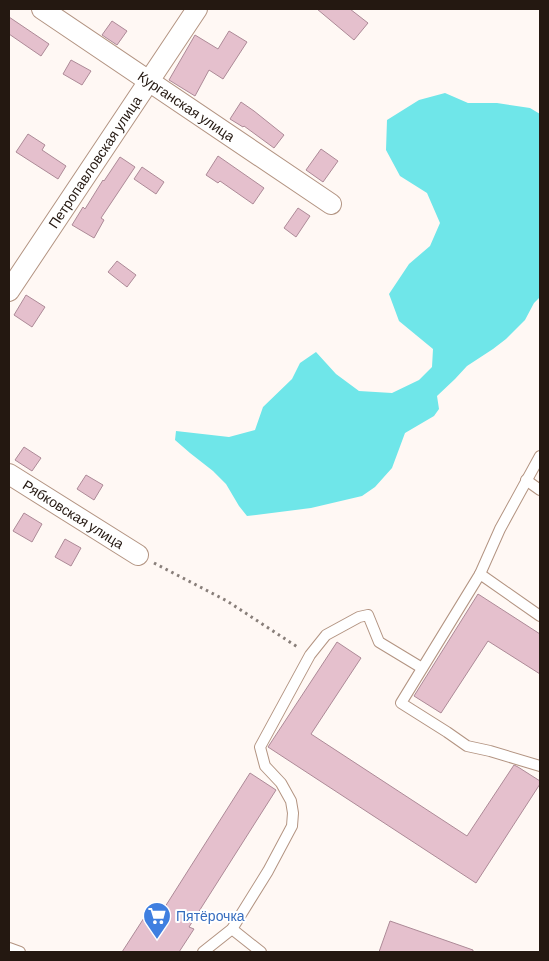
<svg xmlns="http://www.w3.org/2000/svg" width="549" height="961" viewBox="0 0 549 961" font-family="Barlow,sans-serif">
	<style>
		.water { fill: #6fe6e9 }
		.building { fill: #e5c0cd; stroke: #ad8a97 }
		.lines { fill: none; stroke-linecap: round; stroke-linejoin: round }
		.service-casing { stroke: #b39482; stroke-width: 12 }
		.minor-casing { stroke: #b39482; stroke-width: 22 }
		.path { stroke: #887e79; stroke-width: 3; stroke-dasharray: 2.5 4; stroke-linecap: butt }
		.service { stroke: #fff; stroke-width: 10 }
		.minor { stroke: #fff; stroke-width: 20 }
		.labels { text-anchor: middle; stroke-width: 4; stroke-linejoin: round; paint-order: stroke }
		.street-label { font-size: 14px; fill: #241811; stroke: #fff }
		.shop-label { font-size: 14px; fill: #366cbe; stroke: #fff; text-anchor: start }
	</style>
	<rect width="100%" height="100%" fill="#fff8f4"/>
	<path class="water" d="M445 93 468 103H497L530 108 540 114V297L534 303 525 320 506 339 493 349 467 366 455 379 437 396 439 409 434 416 405 433 392 468 375 487 362 496 311 508 247 516 239 506 226 484 213 471 190 453 175 440 176 431 229 437 255 430 263 407 292 379 300 363 316 352 336 374 359 391 392 393 419 380 432 367 433 349 399 321 389 294 409 264 430 246 440 223 427 193 400 176 386 150 387 120 419 100Z"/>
	<g class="building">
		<path d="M317 9H350L368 23 354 40Z"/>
		<path d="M9 17 49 44 41 56 9 34Z"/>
		<path d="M112 21 127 31 117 45 102 35Z"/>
		<path d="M229 31 247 42 223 79 209 70 195 96 169 80 195 35 218 49Z"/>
		<path d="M71 60 91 71 82 85 63 74Z"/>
		<path d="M241 102 254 111 284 135 274 148 244 126 243 127 230 119Z"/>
		<path d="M28 134 45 145 42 150 66 166 58 179 16 152Z"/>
		<path d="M321 149 338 161 323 182 306 170Z"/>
		<path d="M218 156 264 188 253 204 220 181 218 183 206 175Z"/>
		<path d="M120 157 135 167 101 218 104 220 94 238 72 225 83 207 85 209 103 180 104 181Z"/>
		<path d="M142 167 164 182 156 194 134 179Z"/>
		<path d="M298 208 310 216 296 237 284 228Z"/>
		<path d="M117 261 136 275 127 287 108 272Z"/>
		<path d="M26 295 45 307 32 327 14 315Z"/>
		<path d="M24 447 41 458 32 471 15 460Z"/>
		<path d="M86 475 103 485 94 500 77 489Z"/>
		<path d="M24 513 42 524 32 542 13 531Z"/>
		<path d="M65 539 81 548 71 566 55 557Z"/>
		<path d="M478 594 540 634V674L488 641 441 713 414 696Z"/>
		<path d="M337 642 361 658 311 734 467 836 514 765 518 767 540 781V784L476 883 268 747Z"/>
		<path d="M250 773 276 790 189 927 194 929 179 952H122L153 904 163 910Z"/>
		<path d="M390 921 473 950V952H379Z"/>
	</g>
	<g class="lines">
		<defs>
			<g id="service">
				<path d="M526 480 540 490"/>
				<path d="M480 574 500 529 540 456"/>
				<path d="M540 616 480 574 401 703 447 732 467 746 490 751 540 766"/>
				<path d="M232 929 261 952"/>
				<path d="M9 948 20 952"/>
				<path d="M203 952 232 929 268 871 292 826 293 813 291 801 281 783 265 766 260 747 310 655 326 635 359 617 368 615 379 642 422 668"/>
			</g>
			<g id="minor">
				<path id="s1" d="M42 9 331 204"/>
				<path id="s2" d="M9 291 197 9"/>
				<path id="s3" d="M9 474 138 555"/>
			</g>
		</defs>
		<use href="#service" class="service-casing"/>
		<use href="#minor" class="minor-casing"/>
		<path class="path" d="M154 563 227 601 299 648"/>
		<use href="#service" class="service"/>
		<use href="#minor" class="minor"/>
	</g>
	<defs>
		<symbol id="supermarket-pin" viewBox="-11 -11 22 30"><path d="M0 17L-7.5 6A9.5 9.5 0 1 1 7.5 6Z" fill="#3f7fe0" stroke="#fff"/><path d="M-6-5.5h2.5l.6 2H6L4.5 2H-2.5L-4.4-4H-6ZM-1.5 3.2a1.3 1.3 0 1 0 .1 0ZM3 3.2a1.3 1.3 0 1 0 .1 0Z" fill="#fff"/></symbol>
	</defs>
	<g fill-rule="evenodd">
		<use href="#supermarket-pin" x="141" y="900" width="32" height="43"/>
	</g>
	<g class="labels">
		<g class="street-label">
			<text dy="5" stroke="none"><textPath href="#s1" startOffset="174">Курганская улица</textPath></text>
			<text dy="5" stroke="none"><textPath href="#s2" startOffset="155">Петропавловская улица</textPath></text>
			<text dy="5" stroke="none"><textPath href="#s3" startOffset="76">Рябковская улица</textPath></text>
		</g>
		<g class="shop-label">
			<text x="176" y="921">Пятёрочка</text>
		</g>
	</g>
	<rect width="549" height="961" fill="none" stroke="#241811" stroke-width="20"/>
</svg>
